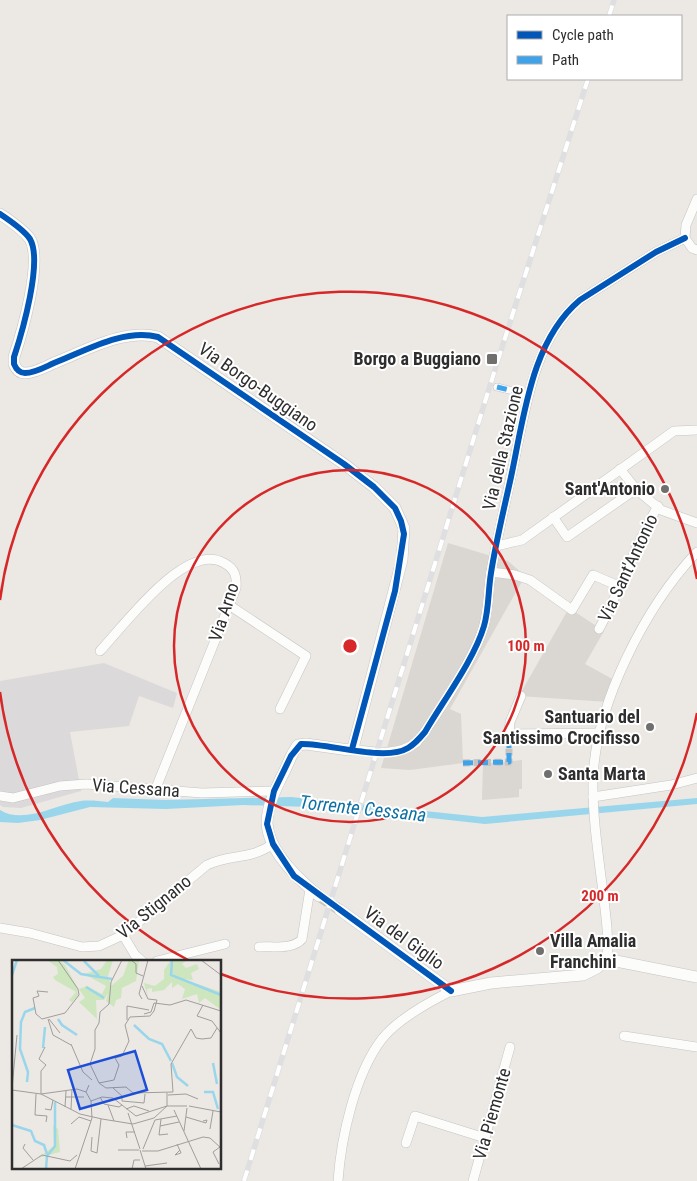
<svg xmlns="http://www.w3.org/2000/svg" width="697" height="1181" viewBox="0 0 697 1181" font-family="'Roboto Condensed',sans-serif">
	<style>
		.industrial { fill: #dcd9db }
		.plaza { fill: #dad6d2 }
		.water { fill: #99d6ec }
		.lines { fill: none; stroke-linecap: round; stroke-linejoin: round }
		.pedestrian-tunnel { stroke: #c6c3c0; stroke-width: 7; stroke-dasharray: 7 3.5; stroke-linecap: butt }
		.tertiary-tunnel { stroke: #c6c3c0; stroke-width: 11; stroke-dasharray: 11 5.5; stroke-linecap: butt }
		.pedestrian-casing { stroke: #c5c4c5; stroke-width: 8 }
		.minor-casing { stroke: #c5c4c5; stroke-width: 10 }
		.tertiary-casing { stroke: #c5c4c5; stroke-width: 12 }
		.pedestrian { stroke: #fcfcfb; stroke-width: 7 }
		.minor { stroke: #fcfcfb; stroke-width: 9 }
		.tertiary { stroke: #fcfcfb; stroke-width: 11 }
		.rail-casing { stroke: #dfdfe1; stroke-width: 5.5 }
		.rail { stroke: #fff; stroke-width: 4; stroke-dasharray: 11; stroke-linecap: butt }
		.quiet { stroke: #3ea3eb; stroke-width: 5; stroke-dasharray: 10 5; stroke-linecap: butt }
		.cycleway-casing { stroke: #fff; stroke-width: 9 }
		.cycleway { stroke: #0057b8; stroke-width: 6 }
		.ring { fill: none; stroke: #d62828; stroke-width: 2.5 }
		.poi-dot { fill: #706f6e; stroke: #fff; stroke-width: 2 }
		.labels { text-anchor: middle; stroke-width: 4; stroke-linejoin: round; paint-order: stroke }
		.poi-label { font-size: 18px; font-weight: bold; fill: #2e2e2e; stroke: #fff; text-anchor: end }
		.street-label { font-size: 18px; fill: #2e2e2e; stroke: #fff }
		.water-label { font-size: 19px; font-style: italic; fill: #0d6fa3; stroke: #fff }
		.inset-river { fill: none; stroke: #99d6ec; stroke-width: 2.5 }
		.inset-road { fill: none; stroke: #a09e9b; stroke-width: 1 }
		.view { fill: #1d4ed8; fill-opacity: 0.15; stroke: #1d4ed8; stroke-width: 2.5 }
		.inset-edge { fill: none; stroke: #2e2e2e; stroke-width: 2.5 }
		.centre { fill: #d62828; stroke: #fff; stroke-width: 2.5 }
		.ring-label { font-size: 15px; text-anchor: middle; font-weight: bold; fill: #d62828; stroke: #fff; stroke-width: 4; stroke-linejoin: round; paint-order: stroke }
	</style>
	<rect width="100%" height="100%" fill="#ece8e4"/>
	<path class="industrial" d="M104 663 177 693 173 708 139 696 129 726 70 732 81 791 21 808 3 807 0 805V681Z"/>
	<g class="plaza">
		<path d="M448 543 508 561 525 576 450 709 461 714 463 763 410 770 381 768Z"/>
		<path d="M569 608 604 631 585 664 616 681 608 702 519 696Z"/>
		<path d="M522 760V789H519V797L482 800 483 764Z"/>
	</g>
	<path class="water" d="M291 797 482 817 697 798V804L485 824 341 808 243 805 166 809 90 807 40 820 18 823 0 822V810C24 825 56 804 81 801 89 800 99 801 108 802L113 798 165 800Z"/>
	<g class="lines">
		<path class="pedestrian-tunnel" d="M463 763 509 762V734"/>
		<path class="tertiary-tunnel" d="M319 896 340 910"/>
		<defs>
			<path id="pedestrian" d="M497 387 529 395"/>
			<g id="minor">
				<path d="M697 199 686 225 685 238 692 248 697 250"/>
				<path d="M636 489 661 510 697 523"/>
				<path d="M553 517 567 537 636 489 620 469"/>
				<path d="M496 546 522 540 674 431 697 430"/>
				<path d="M491 572 515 575 530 580 572 610 593 575 621 587"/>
				<path d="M229 605 306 656 280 709"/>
				<path d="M599 629C621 589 634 546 658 506"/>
				<path d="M100 651C123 627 186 540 224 563 235 569 237 576 236 588L156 788"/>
				<path d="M521 696 510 722 509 734 601 733"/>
				<path d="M352 749C375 752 396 757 417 742 436 717 477 654 484 625 489 607 488 590 491 572 497 539 505 505 512 472 525 414 532 341 580 300L656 252 685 238"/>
				<path d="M0 796 13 798 60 786 86 784 202 793 274 791"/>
				<path d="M593 797 671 785 697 778"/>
				<path d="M0 928 30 933 82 947 99 946 123 935 207 865C232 853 248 861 273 844"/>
				<path d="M123 935 135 955 142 961"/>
				<path d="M259 947C272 946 293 950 302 939L310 889"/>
				<path d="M606 959 608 949 607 928C603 882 592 826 593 780 595 704 646 606 697 552"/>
				<path d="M157 961 225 944"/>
				<path d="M624 1036 697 1047"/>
				<path d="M406 1143 415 1116 485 1138"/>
				<path d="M338 1181C341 1138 355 1074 382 1039 397 1020 429 1002 451 991"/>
				<path d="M473 1181 510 1047"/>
			</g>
			<g id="tertiary">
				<path d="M0 214C9 220 24 230 30 239 43 261 22 333 14 357V364C16 369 19 373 25 373 35 373 45 367 54 363 85 351 124 328 158 337L344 464 374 487 395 508 404 528 402 560 353 748 349 750 306 744 298 745C290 755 288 766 282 776 275 791 267 806 267 823 268 851 298 879 319 896"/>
				<path d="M340 910 451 991 491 983 583 975 597 968 606 959 697 977"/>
			</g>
		</defs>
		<use href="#pedestrian" class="pedestrian-casing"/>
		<use href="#minor" class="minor-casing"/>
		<use href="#tertiary" class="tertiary-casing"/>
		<use href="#pedestrian" class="pedestrian"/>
		<use href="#minor" class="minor"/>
		<use href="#tertiary" class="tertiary"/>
		<defs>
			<g id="rail">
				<path d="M609 16 614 0"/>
				<path d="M244 1181 497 363 588 79"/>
			</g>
		</defs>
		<use href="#rail" class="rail-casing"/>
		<use href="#rail" class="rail"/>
		<g class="quiet">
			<path d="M497 387 529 395"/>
			<path d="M463 763 509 762V734"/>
		</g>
		<defs>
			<g id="cycleway">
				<path d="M0 214C9 220 24 230 30 239 43 261 22 333 14 357V364C16 369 19 373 25 373 35 373 45 367 54 363 85 351 124 328 158 337L344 464 374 487 395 508 401 521 404 534 395 591 352 749"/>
				<path d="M451 991 294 876 273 844 267 824 274 791 291 756 301 744C328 743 385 762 408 748 415 744 420 738 425 732 443 701 474 660 484 626 489 609 488 591 491 573 496 541 504 509 511 477 524 417 531 341 580 300L656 252 685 238"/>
			</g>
		</defs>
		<use href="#cycleway" class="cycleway-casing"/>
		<use href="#cycleway" class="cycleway"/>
	</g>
	<g class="ring">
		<circle cx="350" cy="646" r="176"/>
		<path d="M697 713A353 353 0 0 1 221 974M190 961A353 353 0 0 1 0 692M0 600A353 353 0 0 1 697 579"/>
	</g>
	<g class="poi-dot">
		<rect x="486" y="353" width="12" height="12" rx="2.5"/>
		<circle cx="665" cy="489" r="5"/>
		<circle cx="650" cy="727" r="5"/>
		<circle cx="548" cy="774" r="5"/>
		<circle cx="540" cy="951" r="5"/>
	</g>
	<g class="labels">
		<g class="poi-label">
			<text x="481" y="365">Borgo a Buggiano</text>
			<text x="655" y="495">Sant'Antonio</text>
			<text x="640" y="723">Santuario del<tspan x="640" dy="21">Santissimo Crocifisso</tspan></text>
			<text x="558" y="780" text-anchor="start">Santa Marta</text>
			<text x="550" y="947" text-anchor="start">Villa Amalia<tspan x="550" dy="21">Franchini</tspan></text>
		</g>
		<g class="street-label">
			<text transform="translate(258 387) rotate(35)" y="6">Via Borgo-Buggiano</text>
			<text transform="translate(503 448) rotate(-77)" y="6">Via della Stazione</text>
			<text transform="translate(628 568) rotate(-65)" y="6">Via Sant'Antonio</text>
			<text transform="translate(224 612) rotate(-72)" y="6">Via Arno</text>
			<text transform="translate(136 788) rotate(4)" y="6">Via Cessana</text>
			<text transform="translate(154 907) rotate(-39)" y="6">Via Stignano</text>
			<text transform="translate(404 938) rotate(36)" y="6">Via del Giglio</text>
			<text transform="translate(492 1114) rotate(-74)" y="6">Via Piemonte</text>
		</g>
		<g class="water-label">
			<text transform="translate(363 808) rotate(6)" y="7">Torrente Cessana</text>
		</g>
	</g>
	<g transform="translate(12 960)">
		<rect width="209" height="209" fill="#ece8e4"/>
		<path d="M35 0H47L53 5 65 27 66 36 60 42 57 40 64 32 43 20 41 17 46 14 45 7ZM95 0H101L96 16 99 26 111 16 117 0 127 1 124 21 110 28 109 38 104 40 102 47 94 41 96 33 92 40H84L85 59 67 42 73 38 67 29 75 26 90 34 94 26 72 14 89 9ZM159 0H175L170 4 174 8 185 4 187 9 179 13 181 20 171 19 209 32V50L193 38 187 43 185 34 170 39 173 29 166 24 160 28V22L152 30 140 32V28L135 29 136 38 132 23 143 26 152 19V10ZM41 165 46 169 48 192 26 198 42 186Z" fill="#cee6be"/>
		<path class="inset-river" d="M51 0 69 14 100 19M160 0 159 15 209 35M72 1 87 16M0 15 5 0M74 27 92 38M46 59 50 65 65 75M122 65 137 79 150 84 159 101M31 88 33 67M160 103 165 117 176 126M201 103 205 124M15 122 16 112 8 89 9 62 13 52 23 48M192 132H201L206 149M0 165 19 171 23 181 32 185 35 194M34 209 35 196 43 186V142"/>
		<path class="inset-road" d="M119 0 124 4V13L131 16M189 0 209 15M36 32 25 31 27 36 21 38 24 54 30 59 53 53 67 35 66 29 46 0M130 39 127 34 136 0M142 43 158 45 174 40 209 51M191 45 185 56 200 61 209 73M132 54 139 52 142 43M118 57 138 56 142 51 145 40 136 39 130 26M36 59 41 75 59 85M37 59 48 73M115 60V46L137 50M59 84 71 112 80 120M29 123V134L65 129 74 132M29 123V111L34 105 27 99 33 87M87 123 78 104 83 89V70L87 63 88 52 97 44 99 22 110 0M87 123 102 120 107 105 103 98 110 96 117 81 113 65 118 57M87 123 94 128 114 127 121 133M0 128 5 75M101 128 110 136V141M0 130 29 134 68 154 90 159 121 164 142 158M121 133 161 132 159 104 179 69 184 78 190 79 199 78 205 68M24 134 23 155 35 156 34 162M156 135 174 134 186 139M54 137H72M88 137 92 144 107 147 110 145M79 141 90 137 101 138 124 156 155 146V133M110 141 132 143 133 134M96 145 102 161M177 146 209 152M53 147 54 131M33 149 39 150 41 140M59 149 60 129M114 149 122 146 137 151M162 150 189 209M116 153 128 189M174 157 194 163 195 160 191 161M142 158 155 146H175M149 159 147 175 156 174M143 160 165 156M59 164 67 157 79 161M148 166 167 162M198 169 201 151M172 171 175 148M80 177 79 191 85 193 89 159M115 178 114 172H123M13 184 11 188 21 200M165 184 169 193 163 195 168 190M131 189 143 160M106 190H127M128 190 134 209M130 191H146L191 177 198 178 209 188M207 204 201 192 208 187M133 206 155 203M9 209 30 195 58 201 65 195M63 209 80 158 79 141 74 132 77 125M120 209 122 200H128"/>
		<path class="view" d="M123 91 135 130 68 149 56 110Z"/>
		<rect width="209" height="209" class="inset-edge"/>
	</g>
	<circle cx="350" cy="646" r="8" class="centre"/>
	<g class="ring-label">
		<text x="526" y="651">100 m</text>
		<text x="600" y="901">200 m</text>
	</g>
	<rect x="507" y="15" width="175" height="65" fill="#ffffff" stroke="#ababab"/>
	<rect x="517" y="31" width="25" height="8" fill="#0057b8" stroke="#ababab"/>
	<text x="552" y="40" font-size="15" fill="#2e2e2e">Cycle path</text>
	<rect x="517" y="56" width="25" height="8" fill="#3ea3eb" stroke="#ababab"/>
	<text x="552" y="65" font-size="15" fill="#2e2e2e">Path</text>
</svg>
